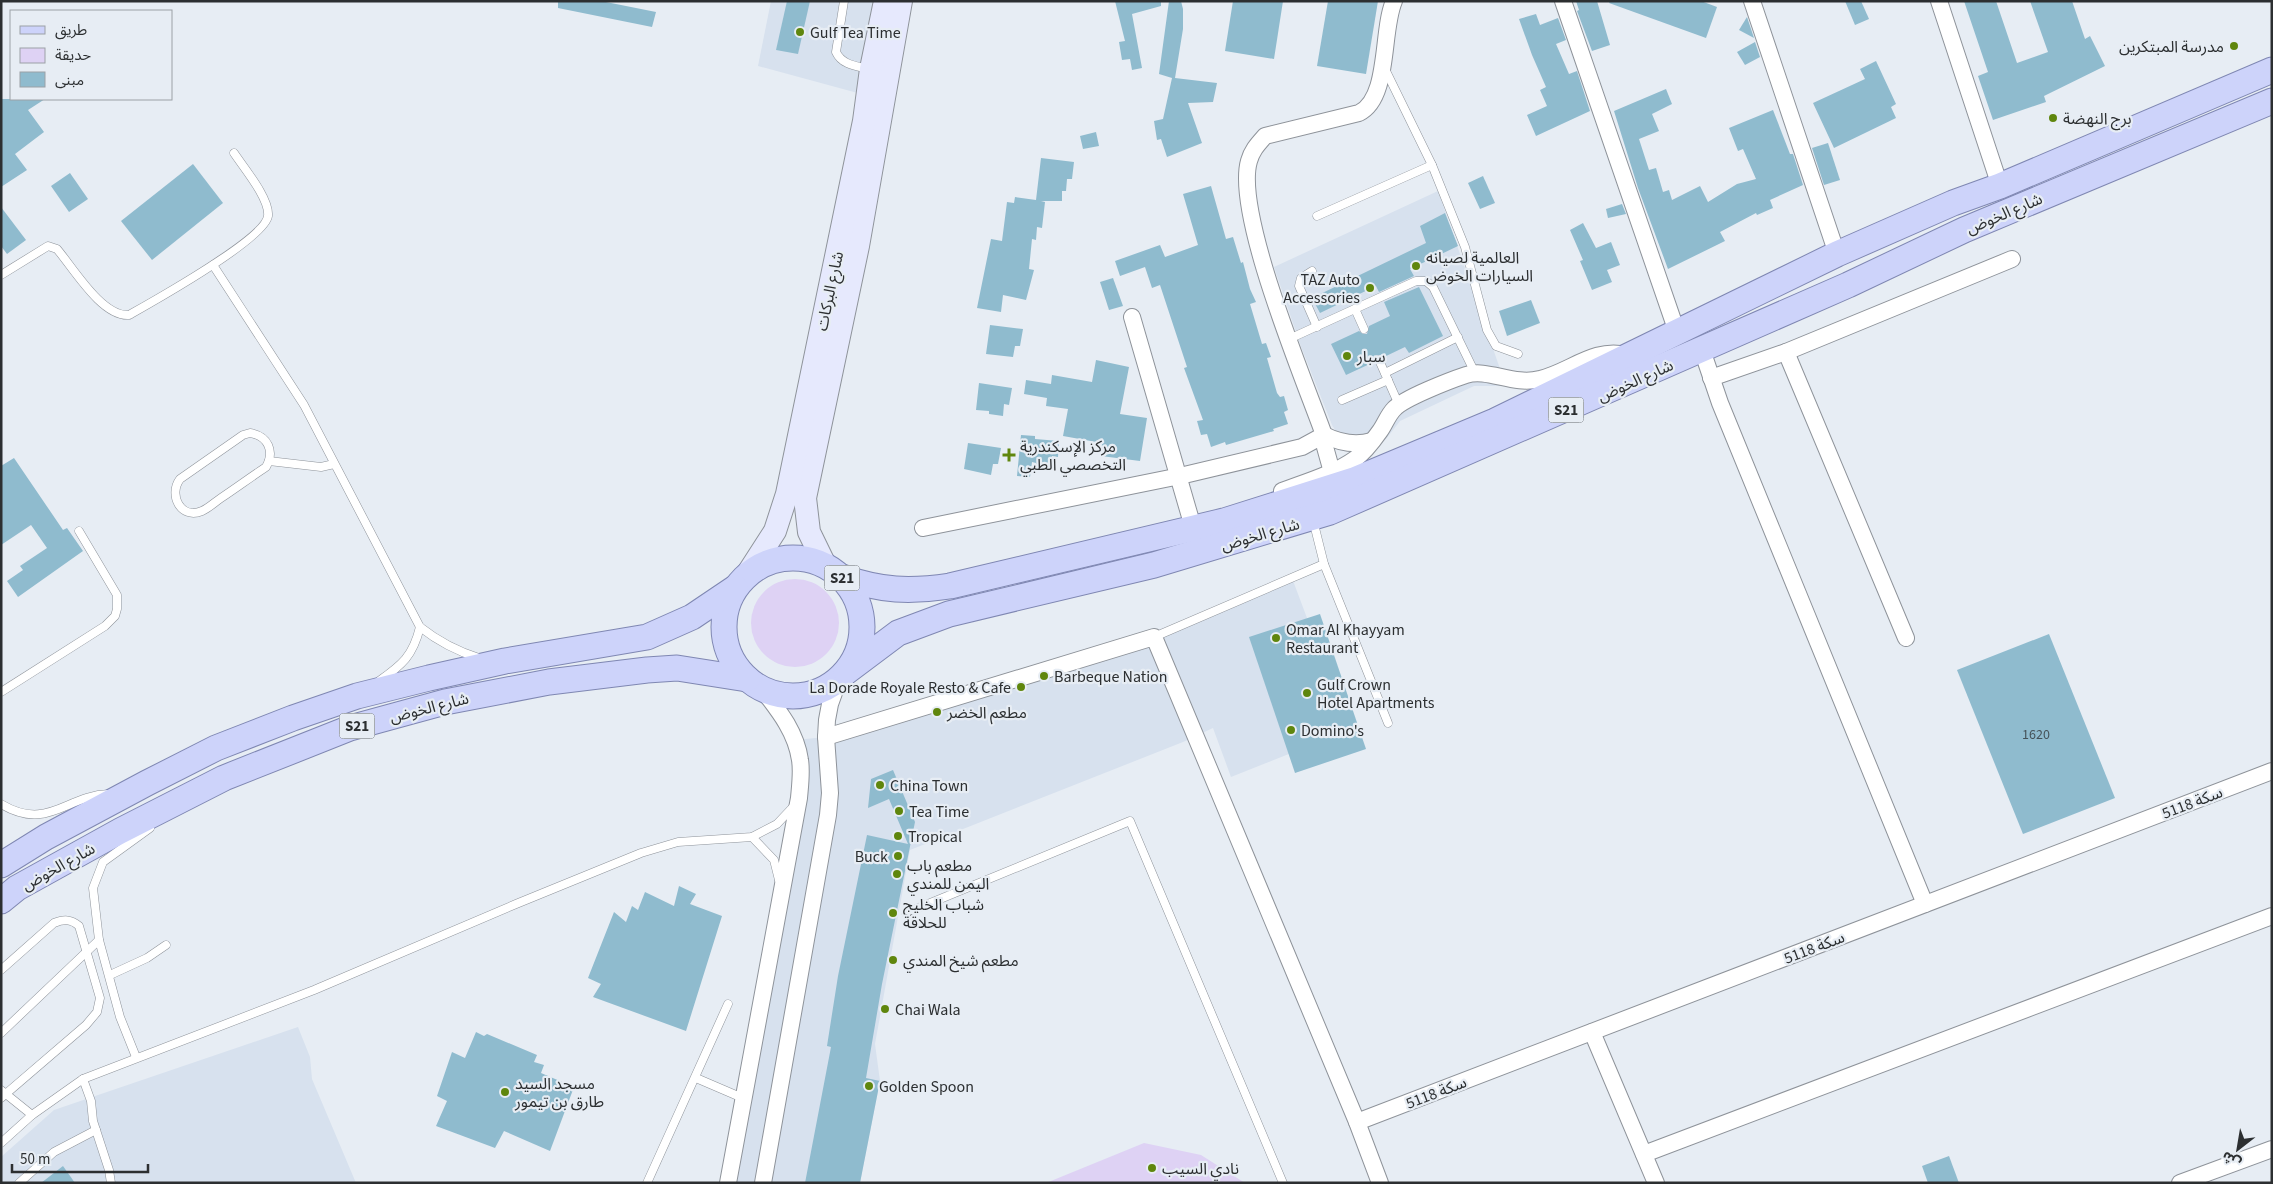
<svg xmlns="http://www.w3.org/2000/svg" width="2273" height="1184" viewBox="0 0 2273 1184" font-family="'Source Sans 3','Noto Sans Arabic',sans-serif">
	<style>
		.built { fill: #d7e1ee }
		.green { fill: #ded2f4 }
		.building { fill: #8fbbce }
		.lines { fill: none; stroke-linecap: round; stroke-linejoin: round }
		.lane-casing { stroke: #8e939a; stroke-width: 9 }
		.street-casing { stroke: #8e939a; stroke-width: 18 }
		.secondary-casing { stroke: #8e939a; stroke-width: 24 }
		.primary-casing { stroke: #7f87b2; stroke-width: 27 }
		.lane { stroke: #fff; stroke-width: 8 }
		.street { stroke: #fff; stroke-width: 16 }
		.secondary { stroke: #e6e9fd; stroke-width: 22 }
		.primary { stroke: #cdd3fa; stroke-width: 25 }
		.poi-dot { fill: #5f860d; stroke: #e7edf4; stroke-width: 2 }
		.labels { text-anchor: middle; stroke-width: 4.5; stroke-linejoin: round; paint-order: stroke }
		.number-label { font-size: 14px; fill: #455258 }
		.shield { fill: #e7edf4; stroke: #64686c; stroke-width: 1 }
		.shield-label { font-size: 15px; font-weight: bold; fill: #2c2f31 }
		.poi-label { font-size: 16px; fill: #2c2f31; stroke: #e7edf4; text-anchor: start }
		.street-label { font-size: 16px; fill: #2c2f31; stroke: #e7edf4 }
	</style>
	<rect width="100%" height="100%" fill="#e7edf4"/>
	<g class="built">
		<path d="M771 1H893L876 98 758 66Z"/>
		<path d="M1438 191 1506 386H1474L1400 421 1386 439 1357 464 1332 425 1300 344 1274 267Z"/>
		<path d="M1292 578 1349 730 1231 777 1213 728 1183 742 910 850 875 1044 880 1081 860 1183H728L799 798 795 740 826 737 1154 637Z"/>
		<path d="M298 1027 310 1057 312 1079 356 1183H1V1157L54 1110Z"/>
	</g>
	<g class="green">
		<circle cx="795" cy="623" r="44"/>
		<path d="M1144 1143 1201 1155 1245 1183H1046Z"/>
	</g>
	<g class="building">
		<path d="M558 1H601L656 12 652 27 558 8Z"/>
		<path d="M787 1H810L798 54 776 50Z"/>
		<path d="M1115 1H1161V6L1132 14 1142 68 1132 70 1130 59 1122 60 1119 42 1125 41Z"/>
		<path d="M1169 1H1181L1183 9V29L1175 78 1217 83 1213 102 1188 103 1202 143 1167 157 1161 139 1157 140 1154 121 1163 119 1172 78 1159 74Z"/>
		<path d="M1233 1H1283L1274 59 1225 51Z"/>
		<path d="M1328 1H1378L1366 74 1317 66Z"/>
		<path d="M1576 1H1597L1610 45 1592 51 1577 11 1579 10Z"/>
		<path d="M1610 1H1701L1717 7 1706 38 1609 3Z"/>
		<path d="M1845 1H1861L1869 19 1855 25Z"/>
		<path d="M1964 1H1996L2017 63 2048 52 2030 1H2072L2085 39 2090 36 2105 66 2044 96 2046 102 1993 120 1978 76 1988 72Z"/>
		<path d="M1536 14 1540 25 1558 18 1566 40 1556 44 1569 74 1577 71 1590 111 1536 136 1527 115 1547 106 1540 90 1546 87 1532 55 1519 19Z"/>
		<path d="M1747 17 1754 38 1739 30Z"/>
		<path d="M1755 42 1760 57 1745 65 1737 52Z"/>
		<path d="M1876 61 1896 104 1891 107 1896 118 1834 148 1813 103 1865 79 1860 69Z"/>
		<path d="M1666 89 1672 104 1652 114 1659 131 1639 139 1649 170 1656 168 1663 192 1669 190 1672 200 1700 186 1708 202 1737 184 1756 179 1743 149 1738 151 1729 128 1773 110 1790 154H1793L1803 185 1770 200 1773 208 1757 215 1756 213 1720 232 1725 241 1668 269 1638 188 1614 111Z"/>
		<path d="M1 99H45L28 110 44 132 15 154 27 170 1 187Z"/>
		<path d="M1096 132 1099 146 1083 149 1080 136Z"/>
		<path d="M1828 143 1840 180 1824 185 1812 148Z"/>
		<path d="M1041 158 1074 162 1072 179H1067L1066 191H1062V201H1041L1045 202 1042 228 1037 227 1036 240 1032 239 1029 269 1034 270 1026 300 1003 295 1001 312 977 308 991 239 1002 241 1007 202 1014 203 1015 197 1036 200Z"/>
		<path d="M193 164 223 203 152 260 121 221Z"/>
		<path d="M70 173 88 199 69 212 51 186Z"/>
		<path d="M1483 176 1495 203 1480 209 1468 183Z"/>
		<path d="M1211 186 1226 239 1233 237 1241 263 1243 262 1250 289 1256 302 1250 304 1262 344 1266 343 1271 357 1267 358 1277 393 1280 397 1284 396 1288 410 1284 412 1288 424 1273 429 1274 431 1226 445 1225 442 1211 447 1207 434 1201 435 1197 421 1203 420 1184 368 1187 367 1160 285 1152 288 1145 267 1120 276 1115 261 1160 245 1165 257 1198 245 1183 194Z"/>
		<path d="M1622 204 1626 214 1608 218 1606 209Z"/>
		<path d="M1 207 26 240 7 254 1 246Z"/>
		<path d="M1445 213 1458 246 1410 269 1414 276 1379 292 1376 286 1320 313 1312 298 1426 243 1420 226Z"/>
		<path d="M1583 223 1596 248 1611 242 1620 265 1607 270 1612 282 1592 290 1580 261 1583 260 1570 230Z"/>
		<path d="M1113 278 1123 306 1109 310 1100 282Z"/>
		<path d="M1419 287 1443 336 1409 353 1405 347 1384 357 1377 355 1374 357V362L1346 375 1331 344 1359 331 1363 334H1367L1369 326 1390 316 1384 302Z"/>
		<path d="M1531 300 1540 323 1507 336 1499 311Z"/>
		<path d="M990 325 1023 329 1020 346H1015L1013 357 986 354Z"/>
		<path d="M1096 360 1129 367 1120 414 1147 418 1140 461 1101 456 1102 443 1063 436 1068 409 1046 406 1047 398 1024 394 1026 380 1051 384 1052 375 1092 382Z"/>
		<path d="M979 383 1012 388 1009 405 1004 404 1003 416 989 414V411L976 410Z"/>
		<path d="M1021 435 1035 436V439L1059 441 1058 457 1052 456 1050 471 1035 469 1036 463 1032 462 1030 477 1017 476Z"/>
		<path d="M968 443 1001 448 998 464H993L991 475 964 469Z"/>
		<path d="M14 458 63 530 67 528 83 551 18 597 7 581 23 570 20 566 47 548 31 525 1 545V466Z"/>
		<path d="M1320 614 1366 749 1295 773 1249 637Z"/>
		<path d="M2049 634 2115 798 2023 834 1957 670Z"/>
		<path d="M893 770 915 822 882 984 866 1078 880 1081 860 1183H805L831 1047 827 1046 838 976 867 835 908 844 889 799 868 808 871 779Z"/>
		<path d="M679 886 696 894 690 904 722 916 686 1031 593 997 601 984 588 978 614 912 626 922 632 906 638 910 645 892 674 906Z"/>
		<path d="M476 1032 484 1036 487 1034 537 1055 534 1062 544 1065 541 1073 574 1087 550 1151 504 1131 495 1148 436 1126 447 1101 437 1096 452 1052 465 1058Z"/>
		<path d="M1949 1156 1959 1183H1928L1922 1166Z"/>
		<path d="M63 1166 75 1183H41Z"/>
	</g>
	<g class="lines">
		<defs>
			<g id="lane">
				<path d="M844 1 836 52C842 65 856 66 869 69"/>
				<path d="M1385 69 1432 165 1465 247 1487 330 1496 346 1518 354"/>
				<path d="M1317 216 1432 165"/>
				<path d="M213 265 304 405 420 627C439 642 456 651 479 658"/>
				<path d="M1312 271 1301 278 1299 286 1317 327"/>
				<path d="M1 275 48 246 57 249C74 269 102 317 129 315 152 302 265 239 268 216 270 199 244 168 234 153"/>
				<path d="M1355 309 1364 329"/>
				<path d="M1289 339 1416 281H1426L1433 287 1475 373"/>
				<path d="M1379 360 1399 405"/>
				<path d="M1385 373 1458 337"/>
				<path d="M1342 400 1388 380"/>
				<path d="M250 433C268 436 275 451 266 467 251 477 236 488 221 498 215 502 209 508 202 511 181 520 168 495 180 479L243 435Z"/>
				<path d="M269 461 321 467 334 464"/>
				<path d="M1313 520 1324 564 1388 723"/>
				<path d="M1154 637 1324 564"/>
				<path d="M379 681C402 665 413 656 420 627"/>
				<path d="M1 692 105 626 115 616 117 609V595L79 531"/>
				<path d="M1 804C48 832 66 795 109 794"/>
				<path d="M752 837 774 860 779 880"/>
				<path d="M906 913 1130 821 1283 1183"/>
				<path d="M1 970 54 923C64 919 71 919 79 926L100 998 97 1012 86 1025 1 1098"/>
				<path d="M110 975 147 958 166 945"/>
				<path d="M1 1033 99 940"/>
				<path d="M136 1057 120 1017 99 940 93 888 103 862 150 828"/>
				<path d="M696 1078 745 1099"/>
				<path d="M83 1079 91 1101 93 1121 109 1170 111 1183"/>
				<path d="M1 1090 32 1115"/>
				<path d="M1 1143 32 1115 83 1079 314 990 516 904 641 853 678 842 752 837 777 824 793 807"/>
				<path d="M19 1183 54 1152 96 1130"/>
				<path d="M647 1183 728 1004"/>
			</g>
			<g id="street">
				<path d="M1563 1 1677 332"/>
				<path d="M1752 1 1837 254"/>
				<path d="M1939 1 2000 186"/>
				<path d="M1132 317 1193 527"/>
				<path d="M1702 350 1720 403 1925 904"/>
				<path d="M1786 352 1906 638"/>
				<path d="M1711 378 1786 352 2012 259"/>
				<path d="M1324 435C1340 443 1355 446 1372 441"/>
				<path d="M1332 472 1325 447 1324 435C1304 379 1234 213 1249 161 1252 150 1258 144 1265 136L1359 113C1390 98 1381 31 1394 1"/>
				<path d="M1282 491C1306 482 1334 474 1355 459 1365 452 1373 441 1380 431 1385 424 1388 415 1394 409 1404 398 1451 380 1466 375 1488 368 1513 386 1540 379 1570 372 1594 347 1626 355"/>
				<path d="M923 528 1180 476 1302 447 1324 435"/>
				<path d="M826 737 1154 637 1357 1122 1380 1183"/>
				<path d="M1592 1032 1656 1183"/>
				<path d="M1357 1122 2272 771"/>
				<path d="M1644 1154 2272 916"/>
				<path d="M728 1183 799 798C800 786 802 772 800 760 796 732 779 711 762 689"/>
				<path d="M763 1183 828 815 830 793 826 737 827 720 830 704 839 679"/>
				<path d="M2180 1183 2272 1149"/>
			</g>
			<g id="secondary">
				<path d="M825 565 809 532 805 498 858 246 901 1"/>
				<path d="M748 573 775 531 787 494 864 121 871 69 885 1"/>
			</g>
			<g id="primary">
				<circle cx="793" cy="627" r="69"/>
				<path d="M842 577C881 591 910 592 950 586L1224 521 1354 480 1495 421 1837 254 1953 203 2000 186 2272 70"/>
				<path d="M846 672 898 633 949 614 1154 565 1330 512 1848 285 1964 230 2272 101"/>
				<path d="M1 865 46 837 147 783 216 748 293 718 357 696 429 678 505 661 647 637 692 617 735 588"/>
				<path d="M1 901 17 888 120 831 224 778 350 728 445 702 549 682 647 670 677 668 747 679"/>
			</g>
		</defs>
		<use href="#lane" class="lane-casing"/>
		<use href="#street" class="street-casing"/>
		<use href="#secondary" class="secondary-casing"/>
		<use href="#primary" class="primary-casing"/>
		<use href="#lane" class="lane"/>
		<use href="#street" class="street"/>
		<use href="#secondary" class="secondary"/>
		<use href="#primary" class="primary"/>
	</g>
	<g class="poi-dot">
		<circle cx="800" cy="32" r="5"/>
		<circle cx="2234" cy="46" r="5"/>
		<circle cx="2053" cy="118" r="5"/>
		<circle cx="1416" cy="266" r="5"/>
		<circle cx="1370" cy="288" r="5"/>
		<circle cx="1347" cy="356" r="5"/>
		<path d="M1006.5 447.5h5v5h5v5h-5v5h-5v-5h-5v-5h5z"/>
		<circle cx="1276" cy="638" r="5"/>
		<circle cx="1044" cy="676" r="5"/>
		<circle cx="1021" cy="687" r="5"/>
		<circle cx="1307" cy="693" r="5"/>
		<circle cx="937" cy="712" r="5"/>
		<circle cx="1291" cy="730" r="5"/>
		<circle cx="880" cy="785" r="5"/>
		<circle cx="899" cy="811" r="5"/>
		<circle cx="898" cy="836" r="5"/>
		<circle cx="898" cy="856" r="5"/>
		<circle cx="897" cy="874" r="5"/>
		<circle cx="893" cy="913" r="5"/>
		<circle cx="893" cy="960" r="5"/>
		<circle cx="885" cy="1009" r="5"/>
		<circle cx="869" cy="1086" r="5"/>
		<circle cx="505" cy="1092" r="5"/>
		<circle cx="1152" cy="1168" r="5"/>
	</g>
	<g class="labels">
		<g class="number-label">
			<text x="2036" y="739">1620</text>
		</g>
		<g class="shield">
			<rect x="1548.5" y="397.5" width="35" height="25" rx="4"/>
			<rect x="824.5" y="565.5" width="35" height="25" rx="4"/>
			<rect x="339.5" y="713.5" width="35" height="25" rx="4"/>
		</g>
		<g class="shield-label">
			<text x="1566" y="415">S21</text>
			<text x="842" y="583">S21</text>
			<text x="357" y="731">S21</text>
		</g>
		<g class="poi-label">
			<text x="810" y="38">Gulf Tea Time</text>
			<text x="2224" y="52" text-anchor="end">مدرسة المبتكرين</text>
			<text x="2063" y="124">برج النهضة</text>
			<text x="1426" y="263">العالمية لصيانه<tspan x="1426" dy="18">السيارات الخوض</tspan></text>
			<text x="1360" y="285" text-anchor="end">TAZ Auto<tspan x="1360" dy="18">Accessories</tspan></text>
			<text x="1357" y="362">سبار</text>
			<text x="1020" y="452">مركز الإسكندرية<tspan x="1020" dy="18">التخصصي الطبي</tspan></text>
			<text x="1286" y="635">Omar Al Khayyam<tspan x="1286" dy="18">Restaurant</tspan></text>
			<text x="1054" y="682">Barbeque Nation</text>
			<text x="1317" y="690">Gulf Crown<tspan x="1317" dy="18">Hotel Apartments</tspan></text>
			<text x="1011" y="693" text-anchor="end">La Dorade Royale Resto &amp; Cafe</text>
			<text x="947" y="718">مطعم الخضر</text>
			<text x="1301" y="736">Domino's</text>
			<text x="890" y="791">China Town</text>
			<text x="909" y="817">Tea Time</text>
			<text x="908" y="842">Tropical</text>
			<text x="888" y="862" text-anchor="end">Buck</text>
			<text x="907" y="871">مطعم باب<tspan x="907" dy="18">اليمن للمندي</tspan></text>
			<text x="903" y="910">شباب الخليج<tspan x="903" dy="18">للحلاقة</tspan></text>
			<text x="903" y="966">مطعم شيخ المندي</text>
			<text x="895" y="1015">Chai Wala</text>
			<text x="515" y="1089">مسجد السيد<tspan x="515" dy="18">طارق بن تيمور</tspan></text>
			<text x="879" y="1092">Golden Spoon</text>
			<text x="1162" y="1174">نادي السيب</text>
		</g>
		<g class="street-label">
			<text transform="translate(2004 213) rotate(-23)" y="6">شارع الخوض</text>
			<text transform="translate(829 291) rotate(-78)" y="6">شارع البركات</text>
			<text transform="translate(1635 380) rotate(-24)" y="6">شارع الخوض</text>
			<text transform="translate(1260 534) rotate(-16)" y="6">شارع الخوض</text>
			<text transform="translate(429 707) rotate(-14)" y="6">شارع الخوض</text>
			<text transform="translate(2192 802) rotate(-21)" y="6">سكة 5118</text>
			<text transform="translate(58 866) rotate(-29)" y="6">شارع الخوض</text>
			<text transform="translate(1814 947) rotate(-21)" y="6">سكة 5118</text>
			<text transform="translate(1436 1092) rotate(-21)" y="6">سكة 5118</text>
		</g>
	</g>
	<rect width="2273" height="1184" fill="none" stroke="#2c2f31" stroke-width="5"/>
	<rect x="10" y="10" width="162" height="90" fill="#e7edf4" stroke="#9ca1a6"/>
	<rect x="20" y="26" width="25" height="8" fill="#cdd3fa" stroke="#9ca1a6"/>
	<text x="55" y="35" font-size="15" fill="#2c2f31">طريق</text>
	<rect x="20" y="48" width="25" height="15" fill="#ded2f4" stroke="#9ca1a6"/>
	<text x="55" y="60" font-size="15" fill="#2c2f31">حديقة</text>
	<rect x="20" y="72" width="25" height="15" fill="#8fbbce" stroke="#9ca1a6"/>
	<text x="55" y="85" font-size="15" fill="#2c2f31">مبنى</text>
	<g transform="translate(2238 1149) rotate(211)" stroke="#e7edf4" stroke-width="4" paint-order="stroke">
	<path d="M0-4L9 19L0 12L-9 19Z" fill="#2c2f31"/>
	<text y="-8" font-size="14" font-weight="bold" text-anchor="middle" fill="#2c2f31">ش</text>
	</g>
	<path d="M12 1164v8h136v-8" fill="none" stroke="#2c2f31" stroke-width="2.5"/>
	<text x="20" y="1164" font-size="15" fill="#2c2f31" stroke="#e7edf4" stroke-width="4" paint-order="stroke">50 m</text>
</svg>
